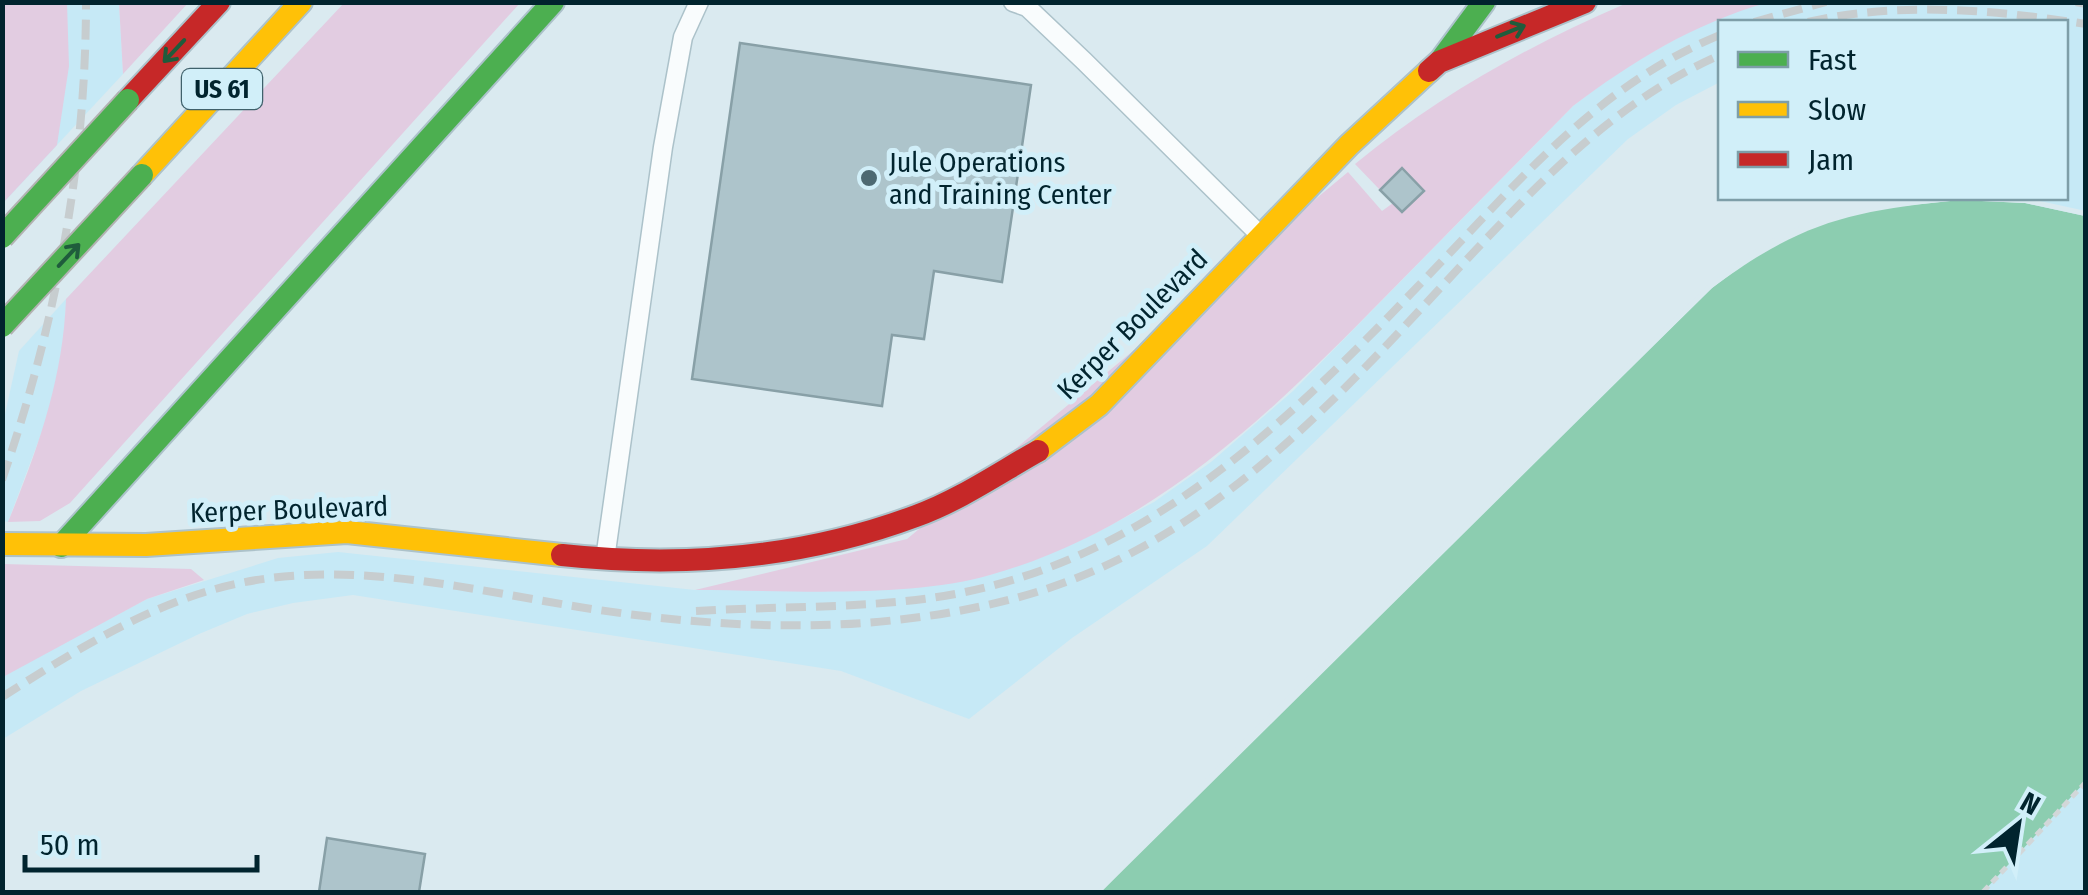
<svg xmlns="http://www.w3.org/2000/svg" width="2088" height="895" viewBox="0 0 2088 895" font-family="'Fira Sans Condensed',sans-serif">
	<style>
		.built { fill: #c6e9f6 }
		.green { fill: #e2cce1 }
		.water { fill: #8ccdb0 }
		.pier { fill: #daeaf0 }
		.building { fill: #adc4cb; stroke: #88a0a7; stroke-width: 2.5 }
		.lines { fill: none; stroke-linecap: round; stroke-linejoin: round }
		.lane-casing { stroke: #acc2ca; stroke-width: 21 }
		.fast-casing { stroke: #acc2ca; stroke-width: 26 }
		.slow-casing { stroke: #acc2ca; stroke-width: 26 }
		.jam-casing { stroke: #acc2ca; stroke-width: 26 }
		.path { stroke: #d2d7d9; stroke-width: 5; stroke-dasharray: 8 5; stroke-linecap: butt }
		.lane { stroke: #f9fcfd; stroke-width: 18 }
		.fast { stroke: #4caf50; stroke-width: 22 }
		.slow { stroke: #ffc107; stroke-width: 22 }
		.jam { stroke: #c62828; stroke-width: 22 }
		.rail { stroke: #c7cdcf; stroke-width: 8; stroke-dasharray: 20 10; stroke-linecap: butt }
		.fast-bridge-casing { stroke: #b3b2b2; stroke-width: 26; stroke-linecap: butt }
		.fast-bridge { stroke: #4caf50; stroke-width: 22 }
		.oneway { stroke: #1f5c3c }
		.poi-dot { fill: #4d6972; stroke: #d1eff9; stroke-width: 4 }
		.labels { text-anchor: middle; stroke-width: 10; stroke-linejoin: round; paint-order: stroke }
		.shield { fill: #d1eff9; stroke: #3f616b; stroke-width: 2.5 }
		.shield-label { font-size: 25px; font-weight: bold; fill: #01242e }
		.poi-label { font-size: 28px; fill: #01242e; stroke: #d1eff9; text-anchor: start }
		.street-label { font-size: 28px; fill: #01242e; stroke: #d1eff9 }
	</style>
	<rect width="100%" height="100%" fill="#daeaf0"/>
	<g class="built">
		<path d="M1766 2 2085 3V216L2025 203 1960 198H2066V22H1720V82L1676 105 1628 139 1207 546 1072 638 969 719 841 671 353 595 293 603 247 614 199 634 81 691 3 739V677L12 670 147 599 278 558 338 552 695 590 927 586 990 575 1094 534 1154 502 1211 462 1293 391 1573 106 1623 68 1716 17Z"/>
		<path d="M3 3H119L123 74 3 203Z"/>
		<path d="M66 299 65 343 52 405 8 522 3 521V423L19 351Z"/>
		<path d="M2085 782V892H1983Z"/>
	</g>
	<g class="green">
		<path d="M3 3H67L69 66 57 145 3 203Z"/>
		<path d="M119 3H188L123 74Z"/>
		<path d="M344 3H520L70 503 40 521 8 522C38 449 63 379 66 299Z"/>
		<path d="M1627 3H1766C1693 24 1633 61 1573 106 1511 169 1449 232 1387 295 1271 413 1154 529 990 575 906 599 784 590 695 590L907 539 1348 172 1382 211 1393 203 1403 212 1424 190 1402 168 1380 190 1355 164C1440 95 1527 46 1627 3Z"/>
		<path d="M3 564 191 569 204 580 147 599 3 677Z"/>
	</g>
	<path class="water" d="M1960 200 2025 203 2085 216V782L1983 892H1101L1250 739 1712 288C1802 221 1851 211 1960 200Z"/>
	<path class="pier" d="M1935 198H2026L2086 211 2085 216 2025 203 1960 200 1882 208 1818 224 1767 247 1712 288 1101 892H1096L1247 736 1709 284 1764 243 1816 219 1881 203Z"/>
	<g class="building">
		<path d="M740 43 1031 85 1002 282 934 271 924 339 892 335 882 406 692 379Z"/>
		<path d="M1402 168 1424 191 1402 212 1380 190Z"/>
		<path d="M327 838 425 854 419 892H319Z"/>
	</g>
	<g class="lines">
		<defs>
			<g id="lane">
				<path d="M1013 2 1027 7 1084 61 1259 234"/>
				<path d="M605 559 663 147 683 37 699 2"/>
			</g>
			<g id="fast">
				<path d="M1441 60 1484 2"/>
				<path d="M61 546 553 2"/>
			</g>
			<g id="slow">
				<path d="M142 175 301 2"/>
				<path d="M1038 451 1099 405 1349 145 1429 71"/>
				<path d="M2 544 146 545 347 532 562 555"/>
			</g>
			<g id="jam">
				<path d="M1429 71 1439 62 1585 2"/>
				<path d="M128 100 219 2"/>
				<path d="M562 555C683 568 801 559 916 516 958 501 999 473 1038 451"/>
			</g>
		</defs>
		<use href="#lane" class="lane-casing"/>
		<use href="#fast" class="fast-casing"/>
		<use href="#slow" class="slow-casing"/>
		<use href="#jam" class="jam-casing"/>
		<path class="path" d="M1983 892 2086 782"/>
		<use href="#lane" class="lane"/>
		<use href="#fast" class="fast"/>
		<use href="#slow" class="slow"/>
		<use href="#jam" class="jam"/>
		<g class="rail">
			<path d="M2076 2 2086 4"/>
			<path d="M1754 22 1826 2"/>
			<path d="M1808 22C1901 1 1993 10 2086 24"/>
			<path d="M2 480C55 327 86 166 86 2"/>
			<path d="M696 611C778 606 863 609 944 596 1159 560 1304 405 1447 256 1530 168 1606 82 1720 35"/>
			<path d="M2 697C76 650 153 601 240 583 353 560 468 589 579 607 725 630 873 636 1016 598 1211 546 1339 396 1471 255 1545 176 1620 99 1720 55"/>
		</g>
		<defs>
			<g id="fast-bridge">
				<path d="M2 237 128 100"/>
				<path d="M2 326 142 175"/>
			</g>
		</defs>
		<use href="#fast-bridge" class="fast-bridge-casing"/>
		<use href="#fast-bridge" class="fast-bridge"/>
	</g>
	<defs><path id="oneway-shaft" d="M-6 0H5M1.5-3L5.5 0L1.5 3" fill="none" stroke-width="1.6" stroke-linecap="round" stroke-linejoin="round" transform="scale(2.5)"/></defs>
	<g class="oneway">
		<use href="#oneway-shaft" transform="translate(1511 31) rotate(-22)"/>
		<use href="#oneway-shaft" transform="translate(174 51) rotate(133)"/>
		<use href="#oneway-shaft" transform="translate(69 255) rotate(-47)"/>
	</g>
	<circle class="poi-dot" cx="869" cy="178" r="10"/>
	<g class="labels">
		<rect class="shield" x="182" y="69" width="80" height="40" rx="8"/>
		<g class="shield-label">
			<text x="222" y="98">US 61</text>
		</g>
		<g class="poi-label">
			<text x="889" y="172">Jule Operations<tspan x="889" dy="32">and Training Center</tspan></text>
		</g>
		<g class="street-label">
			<text transform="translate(1132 324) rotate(-45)" y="10">Kerper Boulevard</text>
			<text transform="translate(289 509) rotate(-2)" y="10">Kerper Boulevard</text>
		</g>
	</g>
	<rect width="2088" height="895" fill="none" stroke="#01242e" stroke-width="10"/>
	<rect x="1718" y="20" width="350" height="180" fill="#d1eff9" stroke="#7e9ea8" stroke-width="2.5"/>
	<rect x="1738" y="52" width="50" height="15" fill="#4caf50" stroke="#7e9ea8" stroke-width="2.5"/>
	<text x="1808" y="70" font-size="30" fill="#01242e">Fast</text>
	<rect x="1738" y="102" width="50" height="15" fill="#ffc107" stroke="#7e9ea8" stroke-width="2.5"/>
	<text x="1808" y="120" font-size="30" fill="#01242e">Slow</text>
	<rect x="1738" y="152" width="50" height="15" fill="#c62828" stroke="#7e9ea8" stroke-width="2.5"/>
	<text x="1808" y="170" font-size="30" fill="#01242e">Jam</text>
	<g transform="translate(2018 825) rotate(30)" stroke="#d1eff9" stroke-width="8" paint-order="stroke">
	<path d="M0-8L18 38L0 25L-18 38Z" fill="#01242e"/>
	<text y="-15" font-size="28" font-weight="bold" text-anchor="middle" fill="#01242e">N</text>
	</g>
	<path d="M25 855v15h232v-15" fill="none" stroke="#01242e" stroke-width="5"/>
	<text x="40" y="855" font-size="30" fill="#01242e" stroke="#d1eff9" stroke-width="8" paint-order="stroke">50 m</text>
</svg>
